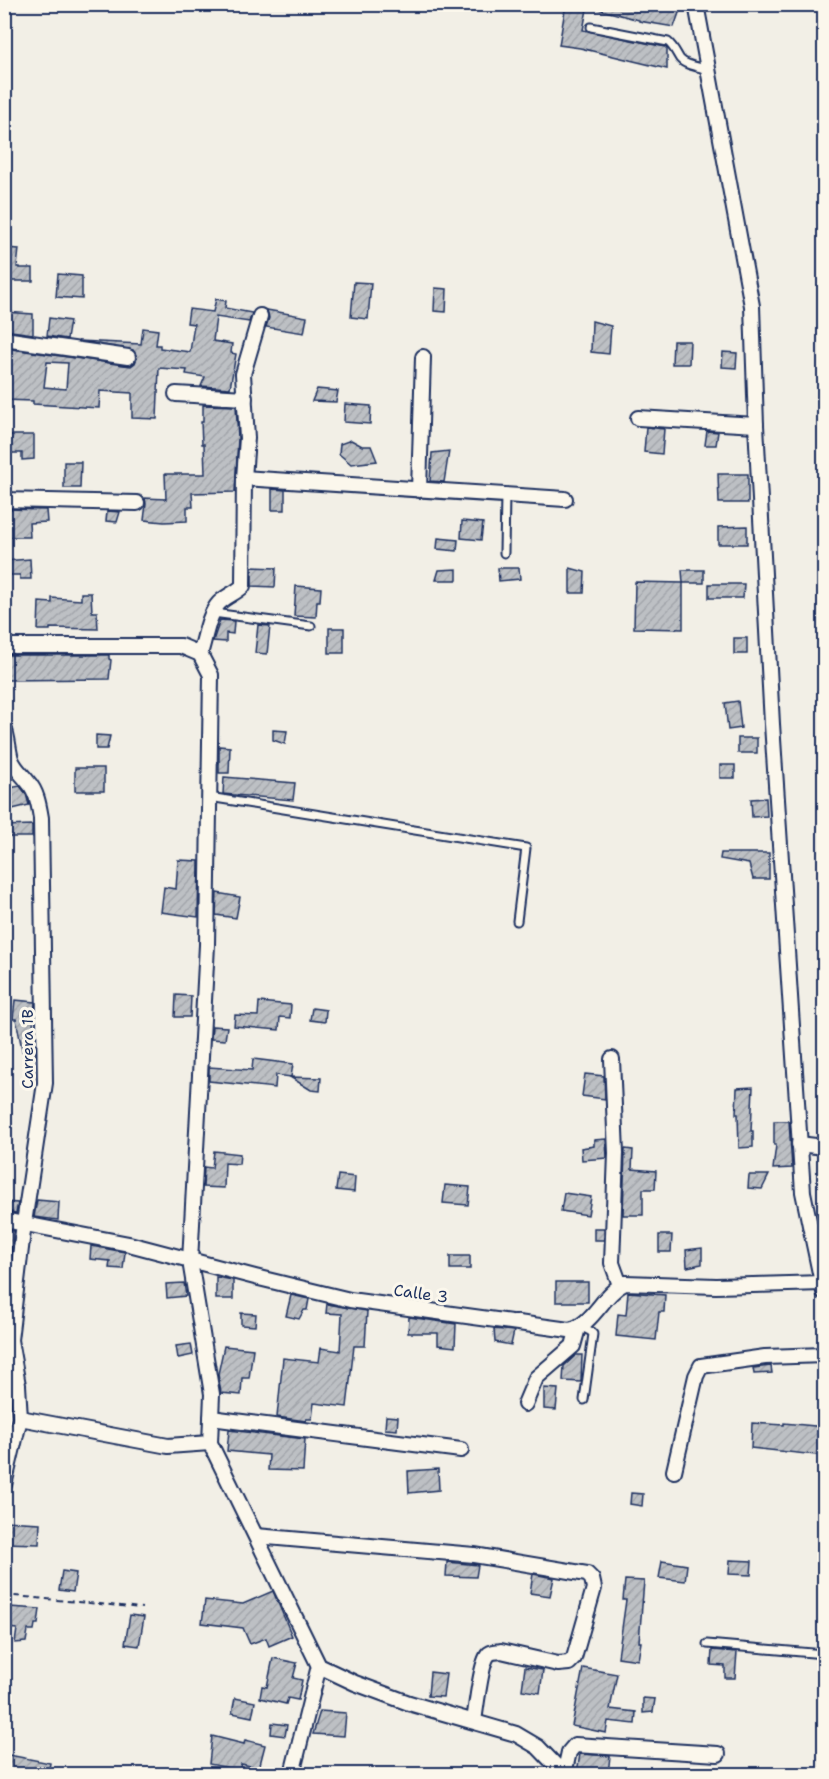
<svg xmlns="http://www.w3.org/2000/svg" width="829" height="1779" viewBox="0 0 829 1779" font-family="'Shantell Sans',sans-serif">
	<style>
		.building { fill: url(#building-hatch); stroke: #1b2f5e; stroke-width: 1.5; fill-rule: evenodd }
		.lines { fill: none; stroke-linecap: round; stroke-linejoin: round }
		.lane-casing { stroke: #1b2f5e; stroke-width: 11 }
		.street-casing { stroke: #1b2f5e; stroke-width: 18 }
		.path { stroke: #1b2f5e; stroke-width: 2; stroke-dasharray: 6 4.5; stroke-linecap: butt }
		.lane { stroke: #fbf7ec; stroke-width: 7 }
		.street { stroke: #fbf7ec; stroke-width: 14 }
		.labels { text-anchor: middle; stroke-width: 6; stroke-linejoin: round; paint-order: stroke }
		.street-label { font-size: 16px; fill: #1b2f5e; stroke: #fbf7ec }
	</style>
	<defs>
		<pattern id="building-hatch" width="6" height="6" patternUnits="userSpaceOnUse" patternTransform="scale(1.5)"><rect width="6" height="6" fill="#bdc0c4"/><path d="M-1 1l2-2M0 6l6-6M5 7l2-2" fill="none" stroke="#a2a5ab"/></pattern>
	</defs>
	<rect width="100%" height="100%" fill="#f2efe6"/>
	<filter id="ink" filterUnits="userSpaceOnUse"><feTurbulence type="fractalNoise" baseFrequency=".0167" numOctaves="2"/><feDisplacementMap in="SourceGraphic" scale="12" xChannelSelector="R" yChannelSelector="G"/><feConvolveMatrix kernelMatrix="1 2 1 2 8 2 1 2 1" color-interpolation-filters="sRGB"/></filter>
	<g filter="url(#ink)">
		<g class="building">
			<path d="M566 4H588L583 30 665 47 667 49V69L580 48 559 45Z"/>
			<path d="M594 4H643L680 10 674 27 639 21V20L594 8Z"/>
			<path d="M4 248 19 249 17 267H20V268H33V281H4Z"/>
			<path d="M58 274 82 276V299L56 297Z"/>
			<path d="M354 282 371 283 368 319 351 317Z"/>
			<path d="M435 288 447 289 446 312 434 311Z"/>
			<path d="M216 299 226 301 225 308 252 313 249 322 216 317 213 341 232 344 231 353 236 354 230 388 201 386 205 377 186 374 187 370 159 368 157 419 132 418V393L100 391 99 408 33 404V401L4 400V348L131 366 135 363 137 358 133 350 78 341 141 344 143 328 158 330 156 345H160V348L190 352 194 324 187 323 189 309 213 312ZM47 362 68 363 66 389 44 387Z"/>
			<path d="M267 310 307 317 304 333 266 327 269 318Z"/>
			<path d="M4 312 33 314V334L4 330Z"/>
			<path d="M49 318 70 321 67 339 47 336Z"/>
			<path d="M592 321 611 326 609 354 591 352Z"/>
			<path d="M673 341H690L689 364H672Z"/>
			<path d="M723 352 737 353 736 368 722 367Z"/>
			<path d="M317 389 338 391 336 402 312 401Z"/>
			<path d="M345 404 371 406 370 424 344 422Z"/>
			<path d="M203 405 236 406 238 438 235 492 192 493 193 507H187V521L164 522 144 520 146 504 145 498 166 499 165 474H205L204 444H202L201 422H203Z"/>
			<path d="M646 427 664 429 662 454 644 452Z"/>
			<path d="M707 431 718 432 716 445H705Z"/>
			<path d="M4 435H34V459L22 460V453H4Z"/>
			<path d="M351 440 362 446H371L377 461 351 464 339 454 340 444Z"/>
			<path d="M449 451 444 482 430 481 432 453Z"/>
			<path d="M64 462H81L80 488H64Z"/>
			<path d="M718 474H748V503H719Z"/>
			<path d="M272 489 285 490V510H272Z"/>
			<path d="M5 509 46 510 47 522 29 523 30 537H4Z"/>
			<path d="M107 511 120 512 117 522 106 521Z"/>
			<path d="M462 521 483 523 481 540 461 538Z"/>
			<path d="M747 526V544H718V527Z"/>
			<path d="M438 538 458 540 457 551 437 549Z"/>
			<path d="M30 559 31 579H20V575H4V561Z"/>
			<path d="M252 567 276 568 275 587 252 586Z"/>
			<path d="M498 568H519L520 579 499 581Z"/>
			<path d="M570 568 585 572 584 593H570Z"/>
			<path d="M457 569V580H436L439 570Z"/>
			<path d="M682 570H704V583H683Z"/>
			<path d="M635 582 683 583V629L634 628Z"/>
			<path d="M709 584H744L743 598H709Z"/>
			<path d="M296 586 321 588 320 601H317L316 617 294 616Z"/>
			<path d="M81 593H91L92 612H97L98 629 50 628V630H38L39 602 52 603V598L81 600Z"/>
			<path d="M220 620 234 621 233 634 226 633V642L213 641Z"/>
			<path d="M258 625 270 626 267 654 255 653Z"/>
			<rect x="329" y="628" width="15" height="25"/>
			<rect x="734" y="638" width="13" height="16"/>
			<path d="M4 655H109V659L111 660 109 679 5 680Z"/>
			<path d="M738 701 741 728 728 730 725 703Z"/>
			<path d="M273 730 287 731 285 744 273 740Z"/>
			<path d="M96 735 110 736 107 749H96Z"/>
			<rect x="738" y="738" width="19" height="15"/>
			<path d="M219 746 230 747 229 773H219Z"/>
			<rect x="720" y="765" width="15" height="13"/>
			<rect x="75" y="768" width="29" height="23"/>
			<path d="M224 777 295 783 293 800 223 794Z"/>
			<path d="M20 786 26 794 29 805 4 811V789Z"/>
			<path d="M766 798 767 816 752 817 751 799Z"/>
			<path d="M32 825V837H4V826Z"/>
			<path d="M721 853H769V879H753L749 864 720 859Z"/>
			<path d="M178 860 199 861 198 917 161 912 164 887 176 889Z"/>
			<path d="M217 893 240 897 236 918 216 915Z"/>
			<path d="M176 995 191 996 190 1017H175Z"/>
			<path d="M15 1000 35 1002 32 1038 35 1039 36 1056 24 1059 16 1019H13Z"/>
			<path d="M259 1002 291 1005 290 1018 280 1017 279 1030 234 1026 235 1015 258 1016Z"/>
			<path d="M312 1008 326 1010 325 1022 310 1020Z"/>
			<path d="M212 1026 227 1027 225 1040 211 1039Z"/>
			<path d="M253 1059 293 1064 291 1077 276 1075 275 1088 209 1081V1067L252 1070Z"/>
			<path d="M585 1074 604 1076 605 1099 582 1096Z"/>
			<path d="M290 1077 321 1078 320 1091 311 1090Z"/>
			<path d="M753 1087 751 1131H753V1147L739 1148 738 1114H736L737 1088Z"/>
			<path d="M774 1121H789L792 1168 773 1169 776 1145H774Z"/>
			<path d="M606 1139 607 1158 582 1160 581 1148 594 1146V1140Z"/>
			<path d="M625 1149 633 1150 632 1169 656 1171 655 1189H643V1215H623Z"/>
			<path d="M214 1151 240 1154 239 1164 225 1163 224 1188 203 1187 204 1167 212 1168Z"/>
			<path d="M338 1175 355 1177 354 1192 336 1190Z"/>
			<path d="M749 1175H769L762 1189 748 1188Z"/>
			<path d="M445 1185 470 1187 468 1205 443 1203Z"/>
			<path d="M564 1193 591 1197 588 1215 561 1211Z"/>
			<path d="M37 1200 59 1202 58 1220 34 1217Z"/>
			<path d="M4 1202 18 1203 16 1213 4 1211Z"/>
			<rect x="594" y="1228" width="10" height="12"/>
			<path d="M4 1229 14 1231 10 1261H4Z"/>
			<path d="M659 1235H672L671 1252H659Z"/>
			<path d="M91 1246 125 1252 123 1269 109 1268 110 1261 90 1259Z"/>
			<path d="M702 1248V1264L687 1267 686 1250Z"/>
			<rect x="450" y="1256" width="20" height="13"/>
			<path d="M216 1277 233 1280V1299H216Z"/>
			<rect x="556" y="1282" width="32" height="20"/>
			<path d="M184 1283 186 1296 167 1298 166 1284Z"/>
			<path d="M628 1292 665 1295 664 1312H659L656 1340 616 1336 618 1314 626 1315Z"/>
			<path d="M291 1295 309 1299 307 1310H304L299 1319 286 1316Z"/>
			<path d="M327 1304 367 1311 365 1346H354L347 1407 314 1403 312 1419H306V1421L277 1417 283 1358 319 1362 321 1348 340 1351 342 1314 326 1313Z"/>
			<path d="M241 1313 256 1314 255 1326 241 1325Z"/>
			<path d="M409 1317 456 1324 455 1347 438 1345V1333H408Z"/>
			<path d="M494 1329 514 1331 511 1345 495 1342Z"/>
			<path d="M191 1344 193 1355 178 1358 176 1346Z"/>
			<path d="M224 1346 253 1349 249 1378H242L241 1395 221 1393 218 1374Z"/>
			<path d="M576 1355H582L581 1382 563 1381 564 1366Z"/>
			<path d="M771 1366 772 1373 754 1374 753 1368Z"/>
			<path d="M544 1388 558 1389 556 1410 544 1409Z"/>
			<path d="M386 1416 398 1417 397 1430 385 1429Z"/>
			<path d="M752 1423 784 1425V1423L825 1427V1456L751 1448Z"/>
			<path d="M229 1430 305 1439 303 1471 268 1470 269 1455 227 1451Z"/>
			<path d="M438 1469 439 1490 409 1493 408 1471Z"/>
			<path d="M631 1493 643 1494 642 1506 630 1504Z"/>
			<path d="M4 1521 40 1523 39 1544 4 1543Z"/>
			<path d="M730 1560 752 1561 751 1575 729 1574Z"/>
			<path d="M662 1561 687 1565 685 1581 659 1578Z"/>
			<path d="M447 1562 478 1565 476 1577 446 1576Z"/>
			<path d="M62 1571 76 1573 73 1592 59 1590Z"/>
			<path d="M533 1574 554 1578 550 1596 530 1593Z"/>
			<path d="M625 1580 644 1581 639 1642H641L638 1660 618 1657 626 1600H623Z"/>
			<path d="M273 1591 292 1636 269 1646 266 1638 250 1644 243 1628 202 1623 205 1600 243 1604Z"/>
			<path d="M9 1607 40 1609 38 1624H35L34 1630H28L26 1642 15 1643 17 1629 7 1628Z"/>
			<path d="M130 1615 144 1617 139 1646 125 1644Z"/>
			<path d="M712 1650 737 1652 735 1678H725V1666L711 1665Z"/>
			<path d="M273 1658 297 1663 293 1678 302 1680 298 1700 288 1698 286 1704 260 1698 262 1686 267 1687Z"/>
			<path d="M525 1667 543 1670 540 1693 522 1690Z"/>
			<path d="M583 1668 617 1674 610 1709 636 1712 635 1724 608 1721 606 1733 572 1726Z"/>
			<path d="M430 1672 446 1674 443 1697 428 1696Z"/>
			<path d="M235 1698 255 1702 252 1717 232 1713Z"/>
			<path d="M643 1698 655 1699 653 1712 643 1713Z"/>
			<path d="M320 1711 346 1713 344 1736 313 1734Z"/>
			<path d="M272 1723 287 1725 285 1736 271 1734Z"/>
			<path d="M212 1736 244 1744 245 1740 265 1745 259 1768 241 1764 239 1770 209 1764Z"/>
			<path d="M4 1754 50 1763 48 1774H22L4 1771Z"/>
			<path d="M580 1754 610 1756 608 1774 577 1773Z"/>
		</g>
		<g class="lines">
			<defs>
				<g id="lane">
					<path d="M591 27 668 42C674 47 676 53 680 59 686 66 700 67 709 70"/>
					<path d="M504 553 505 495"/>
					<path d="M213 613 311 626"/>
					<path d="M209 797 526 848 517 921"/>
					<path d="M582 1327 590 1331 593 1334 584 1400"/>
					<path d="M707 1644 824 1654"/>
				</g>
				<g id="street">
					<path d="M696 4 752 306 756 425 772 724 803 1192 824 1292"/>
					<path d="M4 339 128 357"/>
					<path d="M176 394 245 398"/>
					<path d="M638 418 756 425"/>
					<path d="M244 478 565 499"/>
					<path d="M419 490 423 357"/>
					<path d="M4 500 137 503"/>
					<path d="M4 646H181L200 654 211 675 207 945 190 1261 212 1394 210 1443 319 1666 355 1683 409 1703 516 1734 538 1747 564 1774"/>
					<path d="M200 654C205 639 208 615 219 603 226 596 236 593 243 586L244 478 247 438 243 374 260 316"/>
					<path d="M4 727C8 737 8 749 11 759 15 769 22 774 28 782 37 792 39 806 41 818L45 1083 24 1223 10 1340 18 1385 20 1418 4 1485"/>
					<path d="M612 1059 616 1153 612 1263 620 1285"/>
					<path d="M799 1144 824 1147"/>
					<path d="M4 1220 129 1244 255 1277 350 1300 569 1330C594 1325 602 1294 625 1283L716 1286 822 1283"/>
					<path d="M525 1404 536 1378 573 1346 578 1328"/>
					<path d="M20 1418 168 1446 210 1443"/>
					<path d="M211 1418 461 1450"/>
					<path d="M674 1471 696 1376 701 1366 765 1357 824 1355"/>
					<path d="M256 1536 474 1555 587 1574 592 1579 594 1588 574 1658 569 1663 558 1664 501 1651C497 1652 491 1651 488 1655 481 1663 476 1709 474 1721"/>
					<path d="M292 1774 319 1666"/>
					<path d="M564 1774 569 1752 575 1745 718 1754"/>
				</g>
			</defs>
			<use href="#lane" class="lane-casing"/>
			<use href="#street" class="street-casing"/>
			<path class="path" d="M4 1595 142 1608"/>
			<use href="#lane" class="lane"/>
			<use href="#street" class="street"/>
		</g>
	</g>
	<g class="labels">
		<g class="street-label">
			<text transform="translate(27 1049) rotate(-90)" y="6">Carrera 1B</text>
			<text transform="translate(421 1293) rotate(8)" y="6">Calle 3</text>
		</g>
	</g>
	<rect width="829" height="1779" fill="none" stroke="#fbf7ec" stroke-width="24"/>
	<rect x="12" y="12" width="805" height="1755" fill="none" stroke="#1b2f5e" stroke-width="2" filter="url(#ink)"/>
</svg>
